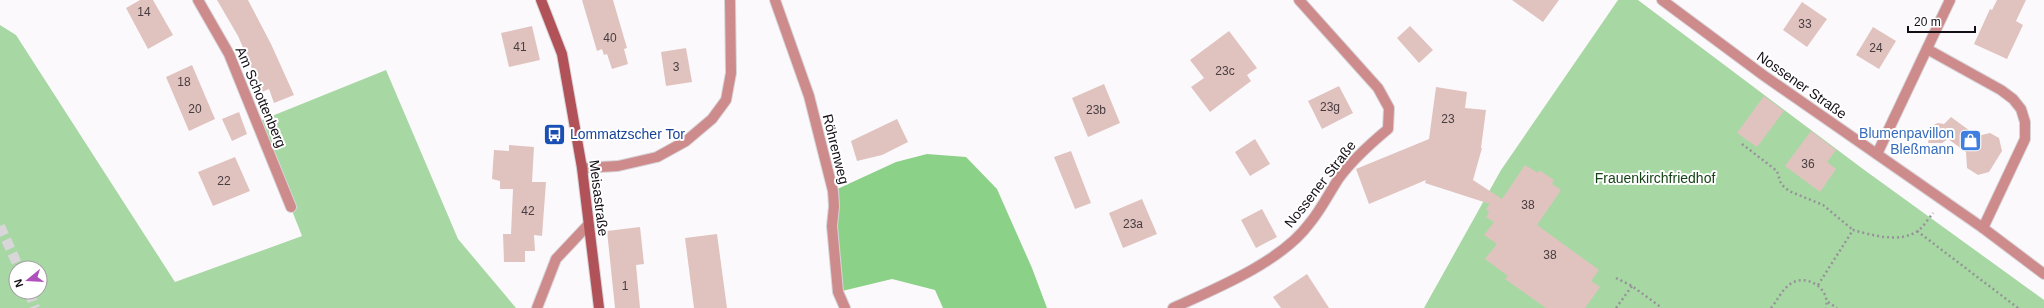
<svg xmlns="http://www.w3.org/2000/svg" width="2044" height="308" viewBox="0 0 2044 308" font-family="Arial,sans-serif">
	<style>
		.green { fill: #a7d8a4; fill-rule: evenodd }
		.forest { fill: #8cd188 }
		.building { fill: #e0c3bf }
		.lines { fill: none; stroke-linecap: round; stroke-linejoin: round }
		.primary-tunnel { stroke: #d9d6da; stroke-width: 10; stroke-dasharray: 10 5; stroke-linecap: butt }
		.lane-casing { stroke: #d7d4d8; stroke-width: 12 }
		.street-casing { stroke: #d7d4d8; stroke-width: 12 }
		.secondary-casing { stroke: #d7d4d8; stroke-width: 12 }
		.path { stroke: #969398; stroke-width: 2.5; stroke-dasharray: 2 3; stroke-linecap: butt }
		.lane { stroke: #ce8b8c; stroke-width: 10 }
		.street { stroke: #ce8b8c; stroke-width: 10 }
		.secondary { stroke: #b15258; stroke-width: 10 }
		.labels { text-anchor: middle; stroke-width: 4; stroke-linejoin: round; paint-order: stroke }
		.number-label { font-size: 12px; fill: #473c40 }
		.street-label { font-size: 14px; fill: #140f16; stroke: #fff }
		.shop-label { font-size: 14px; fill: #366cbe; stroke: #fff; text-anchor: end }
		.transit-label { font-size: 14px; fill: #164399; stroke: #fff; text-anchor: start }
		.park-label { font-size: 14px; fill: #154414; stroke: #fff }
	</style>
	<rect width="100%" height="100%" fill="#fcf9fd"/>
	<g class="green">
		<path d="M1618 0H1638L1863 169 2044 300V308H1424L1501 170Z"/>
		<path d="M0 25 16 35 175 282 302 236 257 122 386 70 458 239 516 308H0ZM16 268H40V292H16Z"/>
	</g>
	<path class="forest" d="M927 154 966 157 997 189 1032 268 1047 308H943L935 290 892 279 838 292 833 191 896 162Z"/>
	<g class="building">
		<path d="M140 0H153L173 35 148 49 126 8Z"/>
		<path d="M217 0H248L271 44 294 95 274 103 269 89 262 92 238 36Z"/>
		<path d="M582 0H613L627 48 624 49 628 64 612 69 607 54 604 55 602 49 597 51Z"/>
		<path d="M1512 0H1559L1543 22Z"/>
		<path d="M1997 0H2026L2016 21 2023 25 2007 59 1974 44 1990 9 1992 10Z"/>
		<path d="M1802 2 1827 19 1807 47 1783 30Z"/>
		<path d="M532 26 540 60 509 67 501 33Z"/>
		<path d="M1410 26 1433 50 1419 63 1397 38Z"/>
		<path d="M1873 27 1896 41 1879 69 1856 55Z"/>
		<path d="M1229 31 1257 68 1247 75 1251 81 1210 112 1191 87 1204 78 1190 60Z"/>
		<path d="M686 48 692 82 666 86 661 52Z"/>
		<path d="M192 65 215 119 189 131 166 77Z"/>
		<path d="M1104 84 1120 123 1088 137 1072 98Z"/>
		<path d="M1339 86 1353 113 1322 129 1308 101Z"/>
		<path d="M1436 87 1467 92 1465 108 1486 110 1481 148H1482L1473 180 1502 199 1525 165 1538 173 1539 170 1554 180 1552 184 1561 190 1537 225 1599 270 1591 281 1600 287 1585 308H1546L1505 279 1508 276 1485 259 1497 244 1484 235 1494 222 1486 217 1489 212 1486 209 1490 204 1425 183 1426 180 1369 204 1356 169 1429 139Z"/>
		<path d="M1764 96 1784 111 1757 147 1737 133Z"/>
		<path d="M239 112 247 134 232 141 222 119Z"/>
		<path d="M1951 117 1977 136 1990 133 1999 138 2002 151 1989 172 1978 175 1967 168 1966 152 1948 139 1942 143H1928L1931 126 1938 123 1944 124Z"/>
		<path d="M897 119 908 142 882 155 857 161 851 141Z"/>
		<path d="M1811 131 1836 150 1827 162 1836 169 1820 192 1785 166Z"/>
		<path d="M1255 139 1270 164 1250 176 1235 152Z"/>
		<path d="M509 145 534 147 532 182H546L542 236 534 235 535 251H525V262H504L503 234H511L513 189H500V181L492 179 494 150 509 151Z"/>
		<path d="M1071 151 1091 203 1075 209 1054 157Z"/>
		<path d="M235 157 250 191 213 206 198 172Z"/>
		<path d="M1142 199 1157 234 1123 248 1109 213Z"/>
		<path d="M1262 209 1277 237 1256 248 1241 220Z"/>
		<path d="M640 227 644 264 636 265 640 308H615L607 231Z"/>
		<path d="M717 234 727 308H694L685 238Z"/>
		<path d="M1307 274 1329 308H1281L1273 297Z"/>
	</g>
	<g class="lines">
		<g class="primary-tunnel">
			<path d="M0 226 19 268"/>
			<path d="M29 292 35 308"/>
		</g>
		<defs>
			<g id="lane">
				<path d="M775 0 809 96 833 191 834 206 832 226 838 292 845 308"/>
				<path d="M1927 49 2001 90 2013 99 2021 109 2025 122V139L1983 228"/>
			</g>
			<g id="street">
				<path d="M198 0 229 54 291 207"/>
				<path d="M1662 0 1763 75 1983 228 2044 274"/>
				<path d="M1877 154 1950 0"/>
				<path d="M582 168 618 166 657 157 686 141 712 119 726 100 731 73 730 0"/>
				<path d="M537 308 556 259 588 225"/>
				<path d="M1173 308C1215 289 1281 262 1309 224 1321 210 1329 193 1339 178 1353 159 1370 144 1388 129L1389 108 1378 88 1299 0"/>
			</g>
			<path id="secondary" d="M541 0 562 54 582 168 599 308"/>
		</defs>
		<use href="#lane" class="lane-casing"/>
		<use href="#street" class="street-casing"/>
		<use href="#secondary" class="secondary-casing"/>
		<g class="path">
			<path d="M1742 144 1777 171 1781 184 1789 191 1823 205 1853 230"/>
			<path d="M1917 231 2018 308"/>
			<path d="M1616 278 1632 286 1662 308"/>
			<path d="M1818 285 1853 230C1872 235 1898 243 1916 232 1923 228 1928 219 1933 213"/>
			<path d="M1828 302 1837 308"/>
			<path d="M1616 308 1632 286"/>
			<path d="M1771 308C1777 301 1782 290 1789 285 1805 272 1831 288 1826 308"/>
		</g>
		<use href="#lane" class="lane"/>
		<use href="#street" class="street"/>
		<use href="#secondary" class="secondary"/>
	</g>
	<defs>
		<symbol id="bus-square" viewBox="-11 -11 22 22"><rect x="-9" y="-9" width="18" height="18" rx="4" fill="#1a4fb4" stroke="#fff"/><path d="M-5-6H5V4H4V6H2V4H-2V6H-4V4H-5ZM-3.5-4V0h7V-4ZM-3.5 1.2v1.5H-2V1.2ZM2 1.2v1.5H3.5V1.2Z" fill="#fff"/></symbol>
		<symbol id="shop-square" viewBox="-11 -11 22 22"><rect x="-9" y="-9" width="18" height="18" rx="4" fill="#3f7fe0" stroke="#fff"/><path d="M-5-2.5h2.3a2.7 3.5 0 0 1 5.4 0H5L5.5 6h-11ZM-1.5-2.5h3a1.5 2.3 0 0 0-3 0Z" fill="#fff"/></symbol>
	</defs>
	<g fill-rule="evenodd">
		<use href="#bus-square" x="542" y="122" width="25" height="25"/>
		<use href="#shop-square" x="1958" y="128" width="25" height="25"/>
	</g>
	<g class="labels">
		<g class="number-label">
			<text x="144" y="16">14</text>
			<text x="1805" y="28">33</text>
			<text x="610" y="42">40</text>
			<text x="520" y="51">41</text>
			<text x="1876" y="52">24</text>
			<text x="676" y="71">3</text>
			<text x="1225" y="75">23c</text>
			<text x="184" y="86">18</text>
			<text x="1330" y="111">23g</text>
			<text x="195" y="113">20</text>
			<text x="1096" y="114">23b</text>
			<text x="1448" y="123">23</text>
			<text x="1808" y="168">36</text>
			<text x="224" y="185">22</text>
			<text x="1528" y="209">38</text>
			<text x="528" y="215">42</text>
			<text x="1133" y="228">23a</text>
			<text x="1550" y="259">38</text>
			<text x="625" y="290">1</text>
		</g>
		<g class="street-label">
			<text transform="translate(1802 85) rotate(35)" y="5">Nossener Straße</text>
			<text transform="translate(261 97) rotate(67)" y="5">Am Schottenberg</text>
			<text transform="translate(836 149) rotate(76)" y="5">Röhrenweg</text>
			<text transform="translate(1320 184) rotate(-52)" y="5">Nossener Straße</text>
			<text transform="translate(599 198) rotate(83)" y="5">Meisastraße</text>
		</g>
		<g class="shop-label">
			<text x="1954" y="138">Blumenpavillon<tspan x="1954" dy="16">Bleßmann</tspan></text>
		</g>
		<g class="transit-label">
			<text x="570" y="139">Lommatzscher Tor</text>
		</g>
		<g class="park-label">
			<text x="1655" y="183">Frauenkirchfriedhof</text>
		</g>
	</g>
	<g transform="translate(28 280) rotate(252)"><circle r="19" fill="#ffffff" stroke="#a19fa2"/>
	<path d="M0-3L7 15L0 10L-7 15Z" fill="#af51bb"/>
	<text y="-6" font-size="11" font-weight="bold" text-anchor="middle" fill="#140f16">N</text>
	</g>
	<path d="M1908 26v6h67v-6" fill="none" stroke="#140f16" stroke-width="2"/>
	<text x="1914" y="26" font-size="12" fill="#140f16" stroke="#ffffff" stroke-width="3" paint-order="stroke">20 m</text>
</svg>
